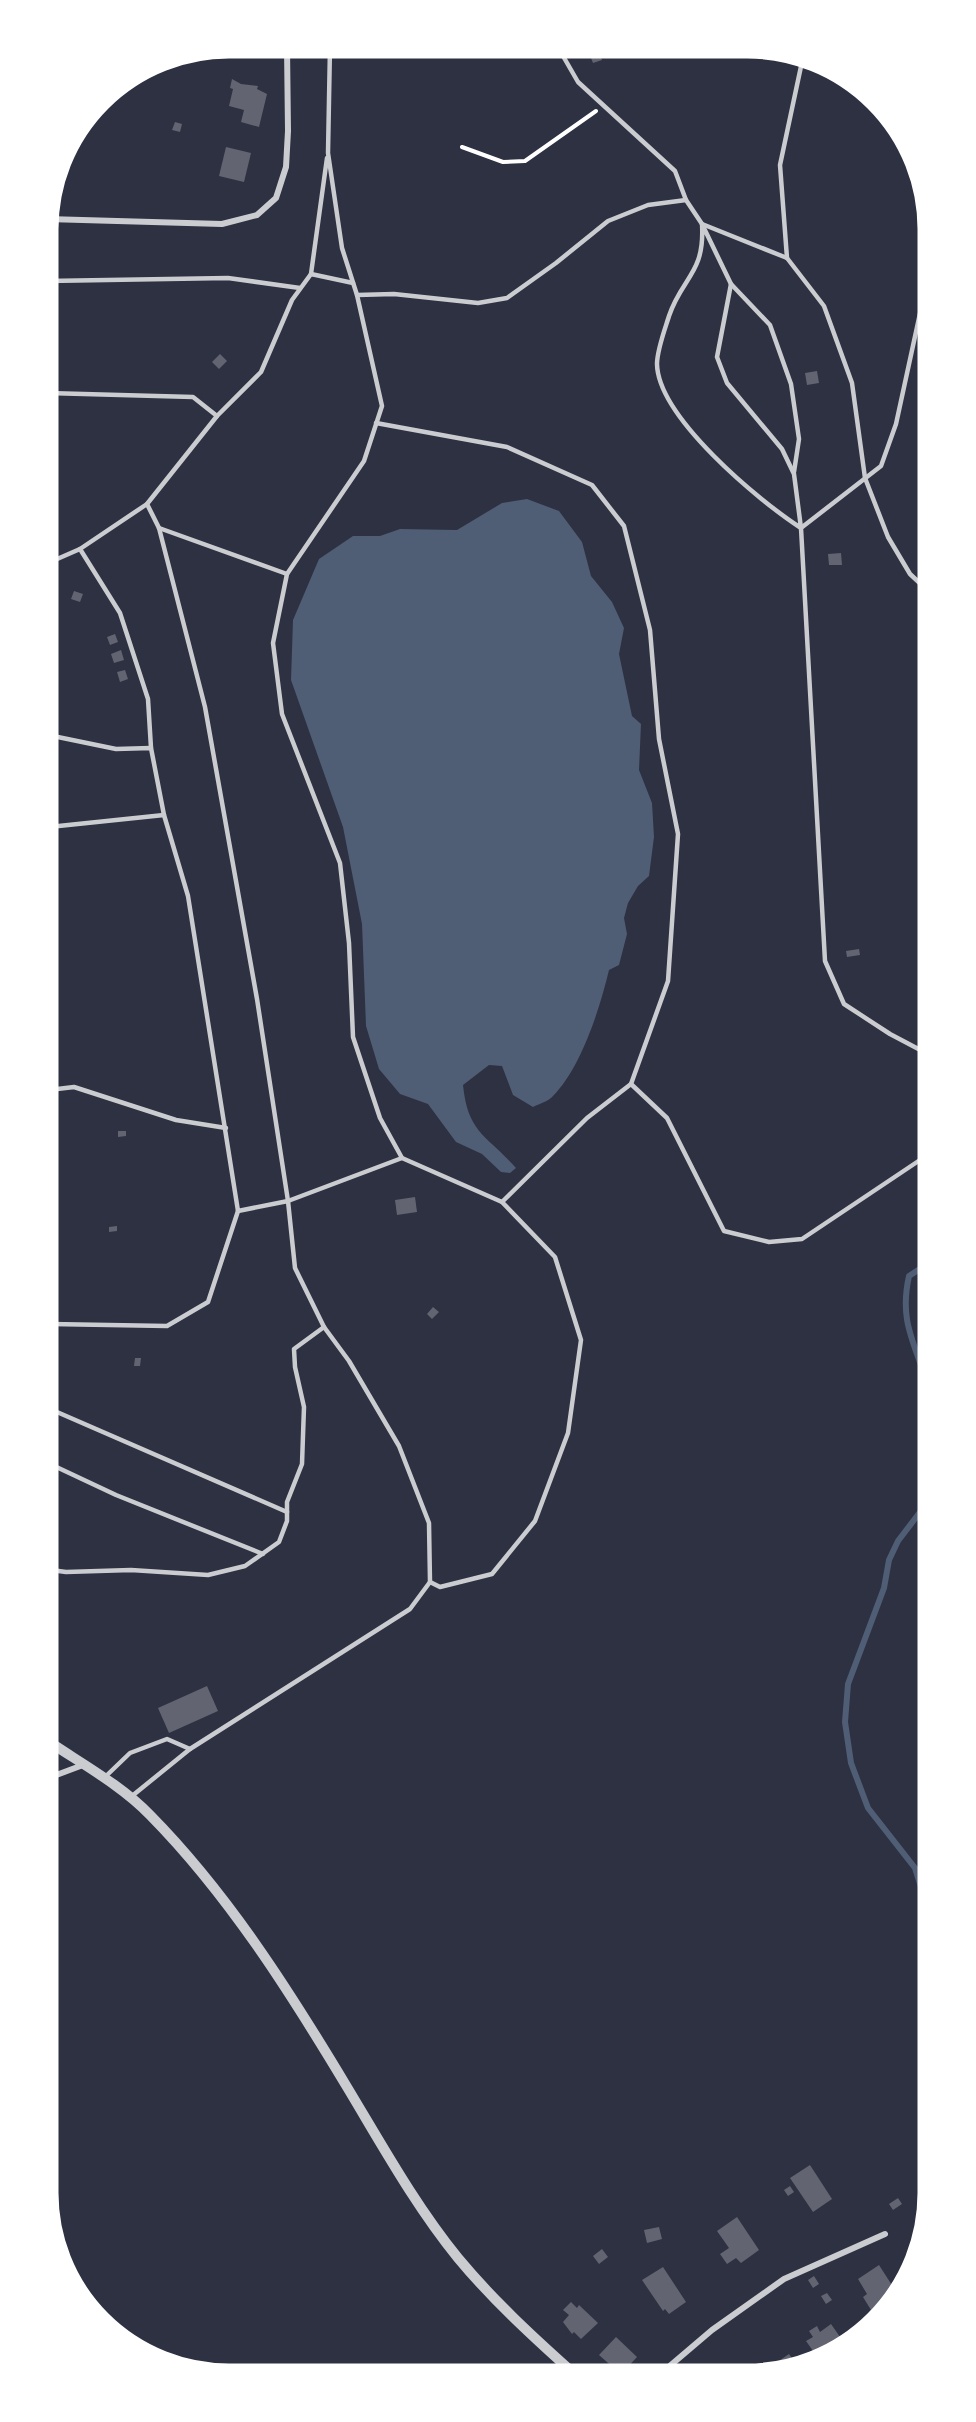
<svg xmlns="http://www.w3.org/2000/svg" width="976" height="2422" viewBox="0 0 976 2422" font-family="Lato,sans-serif">
	<style>
		.water { fill: #4f5d75 }
		.lines { fill: none; stroke-linecap: round; stroke-linejoin: round }
		.stream { stroke: #4f5d75; stroke-width: 6 }
		.building { fill: #626471 }
		.path { stroke: #fff; stroke-width: 4 }
		.service { stroke: #caccd0; stroke-width: 4.5 }
		.minor { stroke: #caccd0; stroke-width: 6 }
		.tertiary { stroke: #caccd0; stroke-width: 10 }
		.rim { fill: none; stroke: #fff; stroke-width: 3 }
	</style>
	<rect width="100%" height="100%" fill="#2d3142"/>
	<path class="water" d="M527 499 559 511 582 542 591 576 612 602 624 628 619 654 632 716 641 724 639 770 652 803 654 837 649 876 638 886 628 903 624 918 627 934 619 965 609 970C600 1008 581 1068 553 1096 549 1101 539 1104 533 1107L513 1095 502 1066 489 1065 463 1085C468 1134 487 1135 516 1168L510 1173 501 1172 482 1154 456 1142 428 1104 400 1094 379 1069 366 1026 362 924 343 827 291 680 293 620 319 559 353 536H380L400 529 457 530 502 503Z"/>
	<g class="lines">
		<g class="stream">
			<path d="M926 1265 909 1276C899 1321 914 1341 927 1383"/>
			<path d="M927 1503 898 1541 889 1560 884 1588 848 1684 845 1722 851 1763 868 1808 915 1868 928 1909"/>
		</g>
	</g>
	<g class="building">
		<path d="M598 50 602 60 593 63 589 53Z"/>
		<path d="M232 79 241 84 258 86 257 89 267 94 259 127 241 122 244 110 229 106 233 89 230 88Z"/>
		<path d="M175 122 182 124 180 132 172 130Z"/>
		<path d="M226 147 251 153 244 182 219 176Z"/>
		<path d="M220 354 227 361 219 369 212 362Z"/>
		<path d="M817 371 819 383 807 385 805 373Z"/>
		<path d="M841 553 842 565H829L828 554Z"/>
		<path d="M74 591 83 594 80 602 71 599Z"/>
		<path d="M115 634 118 642 110 645 107 637Z"/>
		<path d="M121 650 124 660 114 663 111 654Z"/>
		<path d="M125 670 128 679 120 682 117 672Z"/>
		<path d="M859 949 860 955 847 957 846 951Z"/>
		<path d="M118 1131H126V1136L118 1137Z"/>
		<path d="M415 1197 417 1212 397 1215 395 1200Z"/>
		<path d="M117 1226V1231L109 1232V1227Z"/>
		<path d="M50 1257 58 1262 53 1272 50 1270Z"/>
		<path d="M433 1307 439 1312 432 1319 427 1314Z"/>
		<path d="M135 1358H141L140 1366H134Z"/>
		<path d="M207 1686 218 1711 169 1733 158 1708Z"/>
		<path d="M810 2165 832 2199 813 2212 790 2178Z"/>
		<path d="M790 2186 794 2192 788 2196 784 2190Z"/>
		<path d="M898 2198 902 2204 893 2210 889 2204Z"/>
		<path d="M737 2217 759 2250 741 2263 736 2258 727 2264 720 2254 729 2248 717 2231Z"/>
		<path d="M659 2227 662 2239 647 2243 644 2230Z"/>
		<path d="M602 2249 608 2257 599 2264 593 2256Z"/>
		<path d="M879 2265 897 2293 871 2310 863 2297 867 2294 858 2279Z"/>
		<path d="M663 2267 686 2302 669 2314 665 2309 663 2311 642 2280Z"/>
		<path d="M814 2276 819 2284 813 2288 808 2280Z"/>
		<path d="M827 2293 832 2300 826 2304 821 2296Z"/>
		<path d="M571 2302 577 2308 579 2305 598 2323 581 2339 574 2332 572 2334 563 2322 569 2315 563 2310Z"/>
		<path d="M831 2324 845 2344 818 2358 806 2341 813 2337 809 2331 817 2326 820 2332Z"/>
		<path d="M616 2337 637 2357 625 2370H616L599 2355Z"/>
		<path d="M789 2354 798 2367 767 2369Z"/>
	</g>
	<g class="lines">
		<path class="path" d="M462 147 503 162 525 161 596 111"/>
		<g class="service">
			<path d="M330 47 328 153 342 248 357 295 382 406 364 461 287 574 273 643 282 714 340 863 349 943 353 1037 380 1118 402 1158 502 1202 587 1118 631 1084 667 1118 724 1231 769 1242 802 1239 926 1156"/>
			<path d="M559 49 578 82 675 171 686 200 702 224 731 284 717 357 727 383 782 449 794 474 801 528C759 501 658 417 657 364 657 350 665 329 669 316 682 277 705 274 702 224"/>
			<path d="M702 224 787 258 824 306 852 383 865 478 888 537 910 574 925 588"/>
			<path d="M787 258 780 165 803 57"/>
			<path d="M311 274 327 158"/>
			<path d="M47 281 228 278 300 288"/>
			<path d="M731 284 770 325 791 384 799 439 794 472"/>
			<path d="M357 295 394 294 478 303 507 298 556 263 608 221 648 205 686 200"/>
			<path d="M924 295 896 424 881 466 801 528 825 961 844 1004 890 1034 926 1053"/>
			<path d="M47 393 193 397 217 416"/>
			<path d="M376 423 507 447 592 485 624 526 650 630 659 739 678 834 668 981 631 1084"/>
			<path d="M159 528 287 574"/>
			<path d="M80 549 120 613 148 699 151 748"/>
			<path d="M48 563 80 549 147 504 217 416 261 372 292 300 311 274 353 283"/>
			<path d="M48 735 116 749 151 748 164 815 188 896 238 1211 288 1201 402 1158"/>
			<path d="M49 827 164 815"/>
			<path d="M49 1090 74 1087 176 1120 226 1128"/>
			<path d="M50 1324 167 1326 208 1302 238 1211"/>
			<path d="M50 1409 287 1512"/>
			<path d="M50 1464 116 1495 263 1554"/>
			<path d="M51 1570 66 1572 131 1570 208 1575 245 1566 279 1542 287 1521V1502L302 1464 304 1407 295 1367 294 1349 324 1327 295 1268 288 1201 257 999 205 707 159 528 147 504"/>
			<path d="M430 1582 440 1587 492 1574 535 1521 568 1433 581 1340 555 1257 502 1202"/>
			<path d="M105 1777 130 1753 167 1739 190 1749"/>
			<path d="M132 1796 190 1749 410 1609 430 1582 429 1523 399 1446 349 1361 324 1327"/>
		</g>
		<g class="minor">
			<path d="M47 219 222 224 257 215 276 198 286 167 288 131 287 47"/>
			<path d="M51 1777 83 1765"/>
			<path d="M665 2370 712 2330 784 2279 885 2234"/>
		</g>
		<path class="tertiary" d="M51 1743C84 1765 122 1786 150 1815 228 1894 290 1992 347 2087 382 2145 415 2205 458 2258 492 2299 531 2335 570 2370"/>
	</g>
	<path d="M0 0H976V2422H0ZM229 57H747A172 172 0 0 1 919 229V2193A172 172 0 0 1 747 2365H229A172 172 0 0 1 57 2193V229A172 172 0 0 1 229 57Z" fill="#fff" fill-rule="evenodd"/>
	<path class="rim" d="M229 57H747A172 172 0 0 1 919 229V2193A172 172 0 0 1 747 2365H229A172 172 0 0 1 57 2193V229A172 172 0 0 1 229 57Z"/>
</svg>
